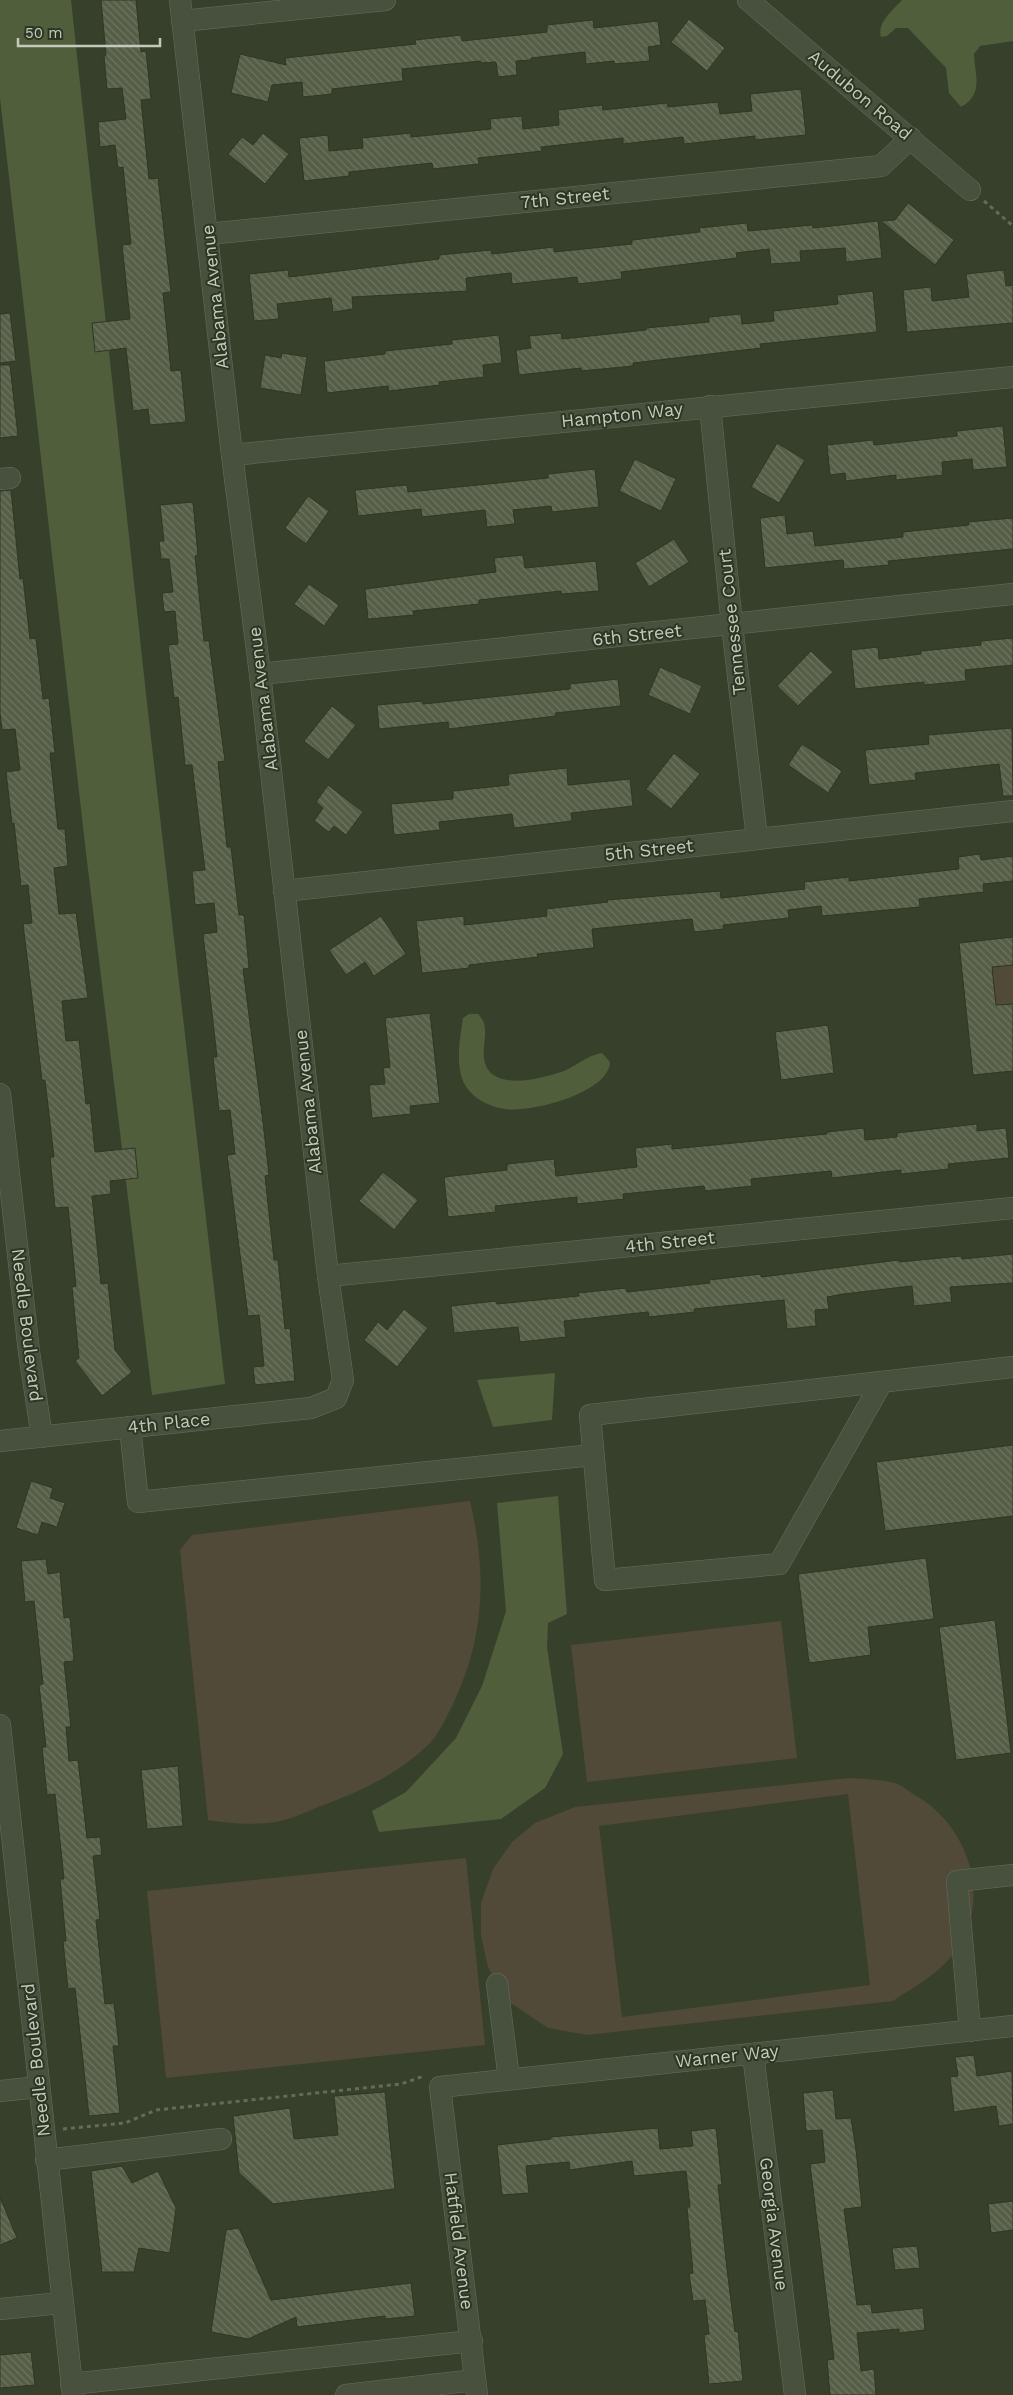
<svg xmlns="http://www.w3.org/2000/svg" width="1013" height="2395" viewBox="0 0 1013 2395" font-family="'Work Sans',sans-serif">
	<style>
		.grass { fill: #514a39; fill-rule: evenodd }
		.water { fill: #505e3b }
		.building { fill: url(#building-back-hatch); stroke: #2f3725 }
		.lines { fill: none; stroke-linecap: round; stroke-linejoin: round }
		.minor-casing { stroke: #68705f; stroke-width: 22 }
		.path { stroke: #696958; stroke-width: 3; stroke-dasharray: 4 4; stroke-linecap: butt }
		.minor { stroke: #48503e; stroke-width: 21 }
		.labels { text-anchor: middle; stroke-width: 4; stroke-linejoin: round; paint-order: stroke }
		.street-label { font-size: 18px; fill: #c3cabb; stroke: #2d3523 }
	</style>
	<defs>
		<pattern id="building-back-hatch" width="6" height="6" patternUnits="userSpaceOnUse" patternTransform="scale(1.25)"><rect width="6" height="6" fill="#565e47"/><path d="M-1 5l2 2M0 0l6 6M5-1l2 2" fill="none" stroke="#6d7460"/></pattern>
	</defs>
	<rect width="100%" height="100%" fill="#37402a"/>
	<g class="grass">
		<path d="M1013 965V1004L996 1005 992 967Z"/>
		<path d="M470 1501C487 1573 485 1637 453 1704 446 1718 440 1732 430 1743 402 1771 363 1791 326 1804 310 1810 293 1819 276 1822 255 1825 230 1824 208 1820L180 1550 192 1535Z"/>
		<path d="M781 1621 797 1758 587 1782 571 1645Z"/>
		<path d="M849 1778C864 1779 881 1779 895 1783 902 1785 908 1791 915 1795 966 1824 991 1892 960 1945 944 1971 917 1985 893 2001L587 2035 548 2028 506 2000 488 1967 481 1936V1903L493 1869 512 1842 535 1823 575 1807ZM848 1794 870 1985 622 2017 599 1826Z"/>
		<path d="M466 1858 485 2045 166 2078 147 1891Z"/>
	</g>
	<g class="water">
		<path d="M0 0H71L147 703 225 1384 152 1395 86 853 0 98Z"/>
		<path d="M902 0H1013V41L980 46 974 54C975 76 984 94 961 107L949 93 946 68 908 28H896L887 36 881 37C877 22 893 10 902 0Z"/>
		<path d="M469 1014H478C491 1027 482 1041 484 1058 488 1093 541 1079 564 1071 578 1065 585 1056 602 1053L610 1062C609 1093 531 1113 505 1109 490 1107 471 1098 464 1083 455 1064 460 1038 463 1018Z"/>
		<path d="M555 1373 552 1420 493 1427 477 1380Z"/>
		<path d="M558 1496 567 1614 548 1623 547 1647 563 1754 545 1788 501 1819 379 1832 372 1811 406 1792 456 1738 482 1686 506 1611 497 1503Z"/>
	</g>
	<g class="building">
		<path d="M101 0H136L141 52 146 51 151 99 141 100 149 179 158 178 171 292 163 293 171 371 181 370 186 422 150 425 148 409 133 411 126 348 95 352 92 323 130 319 122 245 131 244 123 167 118 168 115 145 100 147 98 122 126 119 122 88 107 89 104 56 106 55Z"/>
		<path d="M689 19 725 48 707 71 671 42Z"/>
		<path d="M593 20 594 28 658 21 661 45 648 47 650 61 614 64V61L586 64 585 52 531 58V60L516 61 517 75 498 77 496 62 481 63V61L402 69 403 81 332 89V94L303 97 302 82 272 85 268 102 231 93 240 54 286 65 285 58 416 44 415 40 461 35 462 41 547 32V25Z"/>
		<path d="M801 89 806 135 755 140V136L684 144 683 137 623 144V138L541 147 542 151 478 158 479 164 433 169 432 163 349 172V176L304 181 299 138 328 135 329 151 363 148 362 138 411 133V137L491 129 490 119 522 116 523 129 559 125 558 110 602 105 603 110 667 103 668 107 718 102 720 114 752 111 750 94Z"/>
		<path d="M263 133 289 154 265 184 228 154 242 137 253 145Z"/>
		<path d="M908 203 954 240 935 265 881 221 895 220Z"/>
		<path d="M878 221 882 258 846 262 845 248 831 249 800 251 801 262 771 264 769 249 736 253 737 258 621 272 622 279 578 284 577 277 512 284 511 273 466 278 467 291 352 297 353 309 333 312 331 298 277 304 279 319 254 321 249 274 288 270 289 277 439 259V255L491 250 492 254 554 247V252L632 244V240L700 232 699 228 747 223 748 231 812 225 813 228Z"/>
		<path d="M1004 270 1006 286 1013 285V323L907 332 903 290 931 287 932 301 969 297 966 274Z"/>
		<path d="M873 291 877 332 760 344 761 348 633 363V366L581 371V368L519 375 516 350 531 348 529 336 561 333 562 339 646 330V328L709 322V317L741 314 742 324 774 321 773 311 838 304 837 295Z"/>
		<path d="M10 313 16 361 0 363V314Z"/>
		<path d="M499 335 502 363 483 365 484 377 439 382 440 385 389 391 388 386 327 393 324 361 385 354V351L452 344V340Z"/>
		<path d="M282 353 307 357 301 395 260 388 265 355 281 358Z"/>
		<path d="M0 365H10L18 436 0 438Z"/>
		<path d="M1003 426 1007 467 973 470 972 459 942 462 943 475 896 480V475L846 481 845 473 830 475 827 445 873 440 874 445 957 436V431Z"/>
		<path d="M777 443 805 460 779 503 751 487Z"/>
		<path d="M635 459 676 479 661 511 619 491Z"/>
		<path d="M595 469 599 507 552 512 551 506 513 510 515 524 487 527 485 510 422 517 421 509 358 516 355 490 407 485 408 492 548 478V474Z"/>
		<path d="M11 490 20 579 23 578 30 639 36 638 43 699 49 698 55 753H50L58 829H65L68 866 54 868 59 914 76 913 88 998 62 1001 66 1041 79 1040 86 1104 90 1103 95 1152 135 1148 138 1178 110 1181 111 1194 92 1196 101 1284 108 1283 115 1350 132 1372 102 1396 75 1361 79 1358 72 1287 76 1286 68 1207 55 1208 50 1157H54L45 1080H42L23 924 32 923 28 885 21 886 14 823 12 824 6 772 20 770 15 729 2 730 0 713V491Z"/>
		<path d="M308 496 329 511 306 544 285 528Z"/>
		<path d="M193 502 198 555 195 556 204 641H209L225 761 218 762 227 847H231L239 915H244L249 968 243 969 263 1122 269 1175 265 1176 274 1260H278L285 1329 290 1328 295 1381 255 1385 253 1367 264 1366 259 1315 248 1316 227 1155 235 1154 230 1110 219 1111 213 1057H217L203 934 217 932 214 903 195 905 192 871 205 870 192 765H185L178 697 174 698 168 645 178 644 175 611 164 612 162 593 173 592 169 559H161L159 541H164L160 505Z"/>
		<path d="M785 515 787 534 813 531 815 546 903 537V532L969 525 968 522 1013 518V549L888 561 889 565 844 569 843 560 765 568 760 518Z"/>
		<path d="M674 539 689 562 649 587 635 563Z"/>
		<path d="M523 555 525 568 596 561 599 591 562 594 561 591 479 600V604L413 611 414 615 368 619 365 589 496 572 494 558Z"/>
		<path d="M309 584 339 605 324 626 294 604Z"/>
		<path d="M1013 638V665L965 670 966 681 924 685V682L855 689 851 650 878 647 879 659 921 654V651L981 645V641Z"/>
		<path d="M811 651 833 672 798 706 777 686Z"/>
		<path d="M660 667 702 686 690 714 648 695Z"/>
		<path d="M618 679 621 706 555 713 556 716 449 729 448 722 379 729 377 705 422 701 423 704 570 689V684Z"/>
		<path d="M332 706 356 725 328 760 304 741Z"/>
		<path d="M1012 728 1013 796H1003L999 764 915 773 916 780 869 785 865 750 929 744 928 735Z"/>
		<path d="M802 744 842 771 828 793 788 765Z"/>
		<path d="M674 753 700 774 671 809 646 789Z"/>
		<path d="M567 768 568 785 630 779 633 806 571 813 572 821 514 828 512 814 439 822 440 830 394 835 391 804 453 799V791L509 785 508 774Z"/>
		<path d="M328 785 363 812 346 835 334 826 329 832 314 821 323 808 316 802Z"/>
		<path d="M980 854 981 860 1013 856V881L983 884 984 892 919 899 920 907 822 916 821 906 788 910 789 918 723 925 724 929 694 932 692 919 592 929 594 948 537 954 538 957 469 965V968L422 973 416 921 464 916V925L547 916 546 909 608 902 607 900 720 891 721 898 805 889 804 882 849 877V881L959 869 958 857Z"/>
		<path d="M381 916 406 954 374 976 365 962 346 975 329 950Z"/>
		<path d="M1013 937V965L992 967 996 1005 1013 1004V1071L973 1075 959 943Z"/>
		<path d="M430 1013 440 1103 410 1106 411 1114 372 1118 369 1085 385 1084 383 1068 390 1067 385 1018Z"/>
		<path d="M828 1025 834 1073 781 1080 775 1032Z"/>
		<path d="M977 1124V1131L1006 1128 1009 1158 948 1164 949 1169 901 1174V1170L832 1178 831 1171 751 1179 752 1186 705 1191 704 1186 623 1194 624 1199 577 1204V1197L495 1206 496 1212 448 1217 444 1177 507 1170V1164L554 1159 556 1176 637 1167 635 1148 672 1144V1149L827 1134V1132L864 1128 865 1140 897 1137V1133Z"/>
		<path d="M383 1172 418 1200 394 1230 359 1201Z"/>
		<path d="M1013 1254V1283L950 1287 952 1302 914 1306 912 1286 843 1294 827 1297 829 1309 815 1310 816 1326 787 1329 784 1300 694 1309 695 1312 649 1317 648 1312 564 1321 566 1337 520 1342 518 1327 454 1333 451 1306 496 1301 497 1304 579 1296 578 1293 626 1288 627 1292 710 1283 709 1280 761 1274V1277L899 1260V1262L961 1256 962 1259Z"/>
		<path d="M404 1309 428 1328 397 1367 364 1340 378 1322 387 1330Z"/>
		<path d="M1013 1445V1516L885 1531 876 1462Z"/>
		<path d="M31 1481 53 1488 50 1498 65 1503 57 1527 42 1522 38 1535 16 1528Z"/>
		<path d="M926 1558 934 1619 868 1627 871 1655 809 1663 798 1574Z"/>
		<path d="M46 1559 48 1574 60 1572 64 1618 70 1617 74 1661 64 1662 71 1727H66L69 1761 78 1760 87 1838 100 1837 102 1855 93 1856 100 1919 96 1920 105 2004 114 2003 119 2046H113L120 2113 89 2116 75 1988 68 1989 63 1941H66L60 1879H64L55 1794 47 1795 42 1747H46L39 1685 43 1684 34 1601 25 1602 21 1561Z"/>
		<path d="M995 1620 1011 1753 956 1760 939 1627Z"/>
		<path d="M178 1766 183 1826 147 1829 141 1770Z"/>
		<path d="M974 2055 977 2076 1012 2071 1013 2124 999 2126 996 2106 954 2112 950 2077 958 2076 955 2057Z"/>
		<path d="M833 2090 836 2119 851 2118 856 2150 862 2207 844 2209 857 2305 871 2304 872 2313 923 2308 925 2330 899 2333V2329L857 2333 861 2371 874 2369 876 2395H830L827 2360 834 2359 810 2164 825 2162 822 2130 806 2131 803 2093Z"/>
		<path d="M385 2092 395 2189 273 2204 239 2173 233 2116 290 2108 294 2139 338 2135 334 2096Z"/>
		<path d="M658 2128 660 2149 693 2146 691 2131 716 2128 722 2185H718L727 2269 735 2332 738 2331 743 2381 709 2384 704 2335 709 2334 705 2300 693 2301 689 2274 693 2273 687 2207H690L686 2171 634 2176 632 2161 570 2170 569 2162 526 2166 529 2193 502 2195 497 2145 551 2139V2137Z"/>
		<path d="M122 2166 132 2183 158 2171 176 2208 170 2253 139 2248 134 2272H102L91 2171Z"/>
		<path d="M0 2197 17 2238 0 2245Z"/>
		<path d="M1013 2201V2230L991 2233 988 2204Z"/>
		<path d="M239 2228 271 2300 411 2283 415 2316 385 2319V2316L297 2327 296 2317 248 2339 211 2332 226 2230Z"/>
		<path d="M917 2246 920 2268 895 2270 892 2248Z"/>
		<path d="M31 2352 35 2385 0 2388V2355Z"/>
	</g>
	<g class="lines">
		<defs>
			<g id="minor">
				<path d="M748 0 970 190"/>
				<path d="M182 21 385 0"/>
				<path d="M208 234 881 166 911 138"/>
				<path d="M710 406 732 625 757 838"/>
				<path d="M232 455 1013 377"/>
				<path d="M0 479 10 478"/>
				<path d="M260 674 1013 594"/>
				<path d="M284 891 1013 811"/>
				<path d="M0 1094 29 1352 42 1437"/>
				<path d="M328 1276 1013 1208"/>
				<path d="M882 1382 779 1564 605 1580 590 1415 1013 1367"/>
				<path d="M130 1427 138 1502 593 1455"/>
				<path d="M0 1441 311 1408 336 1398 343 1380 328 1276 260 674 232 455 180 0"/>
				<path d="M0 1725 73 2395"/>
				<path d="M497 1984 509 2079"/>
				<path d="M970 2031 957 1881 1013 1875"/>
				<path d="M753 2054 795 2395"/>
				<path d="M0 2091 39 2087"/>
				<path d="M46 2160 221 2139"/>
				<path d="M0 2309 61 2303"/>
				<path d="M71 2384 472 2341"/>
				<path d="M346 2395 475 2380"/>
				<path d="M477 2395 440 2087 1013 2026"/>
			</g>
		</defs>
		<use href="#minor" class="minor-casing"/>
		<g class="path">
			<path d="M984 201 1013 226"/>
			<path d="M63 2129 125 2123 156 2110 401 2084 424 2076"/>
		</g>
		<use href="#minor" class="minor"/>
	</g>
	<g class="labels">
		<g class="street-label">
			<text transform="translate(860 95) rotate(40)" y="6">Audubon Road</text>
			<text transform="translate(565 198) rotate(-6)" y="6">7th Street</text>
			<text transform="translate(215 297) rotate(-96)" y="6">Alabama Avenue</text>
			<text transform="translate(622 415) rotate(-6)" y="6">Hampton Way</text>
			<text transform="translate(732 622) rotate(-96)" y="6">Tennessee Court</text>
			<text transform="translate(637 635) rotate(-6)" y="6">6th Street</text>
			<text transform="translate(263 699) rotate(-97)" y="6">Alabama Avenue</text>
			<text transform="translate(649 850) rotate(-6)" y="6">5th Street</text>
			<text transform="translate(308 1102) rotate(-96)" y="6">Alabama Avenue</text>
			<text transform="translate(670 1242) rotate(-6)" y="6">4th Street</text>
			<text transform="translate(27 1325) rotate(83)" y="6">Needle Boulevard</text>
			<text transform="translate(169 1423) rotate(-6)" y="6">4th Place</text>
			<text transform="translate(727 2056) rotate(-6)" y="6">Warner Way</text>
			<text transform="translate(36 2060) rotate(-96)" y="6">Needle Boulevard</text>
			<text transform="translate(774 2224) rotate(83)" y="6">Georgia Avenue</text>
			<text transform="translate(459 2241) rotate(83)" y="6">Hatfield Avenue</text>
		</g>
	</g>
	<path d="M18 38v8h142v-8" fill="none" stroke="#c3cabb" stroke-width="2.5"/>
	<text x="25" y="38" font-size="15" fill="#c3cabb" stroke="#2d3523" stroke-width="4" paint-order="stroke">50 m</text>
</svg>
